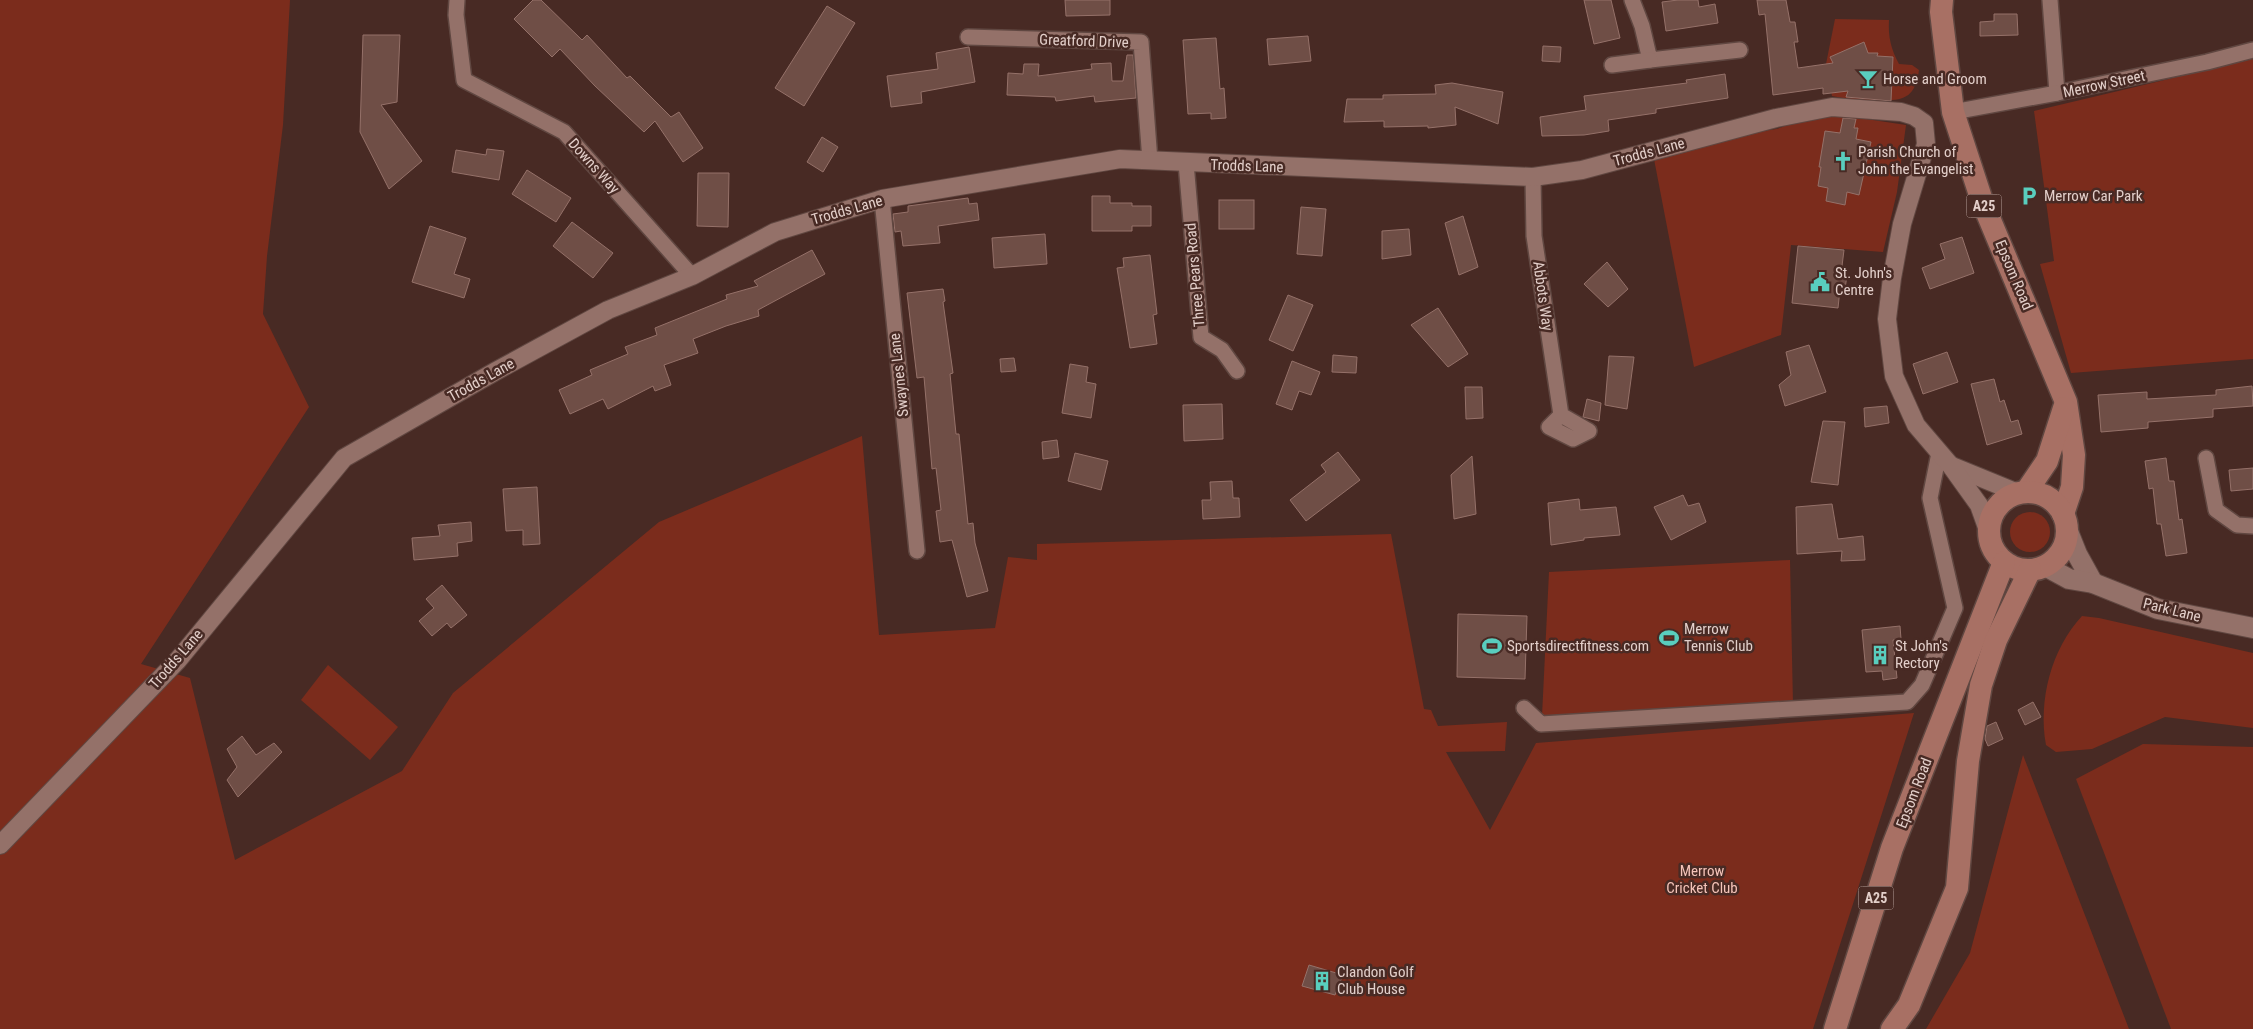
<svg xmlns="http://www.w3.org/2000/svg" width="2253" height="1029" viewBox="0 0 2253 1029" font-family="'Roboto Condensed',sans-serif">
	<style>
		.green { fill: #7b2c1c }
		.building { fill: #6f4e46; stroke: #957169 }
		.lines { fill: none; stroke-linecap: round; stroke-linejoin: round }
		.minor-casing { stroke: #604741; stroke-width: 18 }
		.tertiary-casing { stroke: #604741; stroke-width: 20 }
		.secondary-casing { stroke: #604741; stroke-width: 22 }
		.primary-casing { stroke: #604741; stroke-width: 25 }
		.minor { stroke: #947169; stroke-width: 15 }
		.tertiary { stroke: #947169; stroke-width: 18 }
		.secondary { stroke: #947169; stroke-width: 20 }
		.primary { stroke: #a87064; stroke-width: 22 }
		.labels { text-anchor: middle; stroke-width: 5; stroke-linejoin: round; paint-order: stroke }
		.shield { fill: #482a24; stroke: #b49e98; stroke-width: 1 }
		.shield-label { font-size: 14px; font-weight: bold; fill: #e3cfca }
		.street-label { font-size: 15px; fill: #e3cfca; stroke: #482a24 }
		.poi-label { font-size: 15px; fill: #e3cfca; stroke: #482a24; text-anchor: start }
		.park-label { font-size: 15px; fill: #f5c4b9; stroke: #482a24 }
	</style>
	<rect width="100%" height="100%" fill="#482a24"/>
	<g class="green">
		<path d="M0 0H290L283 125 267 256 263 314 309 407 141 664 190 678 235 860 402 771 453 693 659 522 862 436 879 635 995 628 1008 557 1037 560V544L1391 534 1424 709 1431 710 1438 726 1507 722 1505 751 1446 752 1490 830 1536 743 1914 713 1813 1029H0Z"/>
		<path d="M1835 19 1889 20C1888 37 1891 49 1899 64L1912 65 1919 70C1915 100 1902 101 1875 100 1861 100 1847 99 1832 96L1826 64Z"/>
		<path d="M2253 59V359L2071 373 2040 264 2054 261 2034 111Z"/>
		<path d="M1833 114 1906 125 1897 192 1883 252 1791 245 1781 335 1694 367 1654 159 1678 154 1757 130C1768 131 1783 130 1791 121Z"/>
		<circle cx="2030" cy="532" r="20"/>
		<path d="M1790 560 1793 705 1542 716 1549 572Z"/>
		<path d="M2082 616 2099 618 2253 653V728L2165 717 2092 749 2056 752 2046 745C2038 701 2051 649 2082 616Z"/>
		<path d="M328 665 398 727 370 760 301 700Z"/>
		<path d="M2143 744 2253 747V1029H2171L2076 779Z"/>
		<path d="M2023 755 2129 1029H1926L1970 953Z"/>
	</g>
	<g class="building">
		<path d="M533 0H541L582 40 587 35 627 78 630 76 671 117 679 112 703 148 683 162 655 121 644 132 595 86 560 49 552 57 514 19Z"/>
		<path d="M1065 0H1110V15L1066 16Z"/>
		<path d="M1584 0H1611L1620 38 1594 44Z"/>
		<path d="M1678 0H1698L1699 7 1715 4 1718 23 1666 31 1662 2Z"/>
		<path d="M1757 0H1786L1790 22H1795L1798 42H1794L1798 68 1833 63 1830 57 1864 42 1868 53H1878L1877 56 1893 57 1891 101 1846 97 1848 91 1823 94V88L1773 95 1765 14 1759 15Z"/>
		<path d="M827 6 855 23 804 106 775 88Z"/>
		<path d="M1994 14H2017L2018 35 1980 36V22L1994 21Z"/>
		<path d="M363 35H400L397 102 381 105 422 161 389 189 360 132Z"/>
		<path d="M1308 36 1311 61 1269 65 1267 39Z"/>
		<path d="M1216 38 1220 89 1224 88 1226 118 1211 119V113L1188 114 1183 40Z"/>
		<path d="M1543 46 1561 47 1560 62 1542 61Z"/>
		<path d="M969 47 975 82 921 92 922 103 891 107 887 76 938 69 936 53Z"/>
		<path d="M1127 55H1133L1136 98 1095 102 1094 96 1056 101 1055 97 1007 95 1008 73 1023 74 1024 64H1039L1038 76 1092 69 1091 64 1111 63 1112 81H1123Z"/>
		<path d="M1725 74 1728 98 1656 109V113L1608 120 1609 131 1584 135 1542 136 1540 117 1586 110 1584 96 1687 83 1686 80Z"/>
		<path d="M1452 83 1503 92 1498 124 1455 107 1456 125 1428 128V126L1384 127V121L1344 122 1347 99H1383V95L1436 94 1435 85Z"/>
		<path d="M1843 118 1856 119 1854 128H1858L1856 139 1871 142 1859 195 1847 192 1845 205 1826 201 1828 188 1818 186 1821 167H1819L1825 131 1840 133Z"/>
		<path d="M822 137 838 147 823 172 807 162Z"/>
		<path d="M487 149 504 151 499 180 452 172 456 150 486 155Z"/>
		<path d="M527 170 571 198 556 222 512 194Z"/>
		<path d="M698 173H729L728 227 697 226Z"/>
		<path d="M1092 196H1110V203H1132V206H1151V226H1132V231H1092Z"/>
		<path d="M968 198 969 204 977 203 979 220 938 226 940 243 903 246 901 231 895 232 893 214 908 212V206Z"/>
		<rect x="1219" y="200" width="35" height="29"/>
		<path d="M1301 207 1326 209 1322 256 1297 254Z"/>
		<path d="M1463 216 1478 267 1459 275 1445 223Z"/>
		<path d="M572 222 613 253 593 278 553 246Z"/>
		<path d="M430 226 466 238 454 274 470 279 464 298 412 282Z"/>
		<path d="M1409 229 1411 255 1382 259V231Z"/>
		<path d="M1045 234 1047 264 994 268 992 238Z"/>
		<path d="M1962 237 1974 273 1930 289 1922 268 1945 259 1940 244Z"/>
		<path d="M1798 246 1844 250 1841 274H1847L1845 290 1840 289 1838 308 1792 303Z"/>
		<path d="M812 250 825 274 758 310 759 316 726 326 693 339 698 353 664 365 671 385 655 391 653 386 608 409 603 399 570 414 559 390 592 375 590 370 628 354 625 347 657 335 655 328 727 299 726 295 758 286 754 281Z"/>
		<path d="M1150 255 1157 314 1153 315 1157 344 1130 348 1117 268 1124 267 1123 258Z"/>
		<path d="M1607 262 1628 289 1608 307 1584 284Z"/>
		<path d="M943 289 945 301 943 302 953 373 950 374 956 434H959L968 524 973 523 975 543 988 591 967 597 952 540 940 542 936 511 941 510 936 468 932 469 924 377 917 378 907 293Z"/>
		<path d="M1288 295 1313 305 1293 351 1269 340Z"/>
		<path d="M1438 308 1468 354 1448 367 1411 325Z"/>
		<path d="M1809 345 1826 392 1785 406 1779 385 1791 375 1786 352Z"/>
		<path d="M1947 352 1958 382 1923 394 1913 364Z"/>
		<path d="M1333 355 1357 357 1356 373 1332 372Z"/>
		<path d="M1609 356 1634 357 1627 409 1605 405Z"/>
		<path d="M1014 358 1016 371 1001 372 1000 359Z"/>
		<path d="M1292 361 1320 372 1311 395 1299 391 1292 410 1276 404Z"/>
		<path d="M1070 364 1088 367 1086 382 1096 384 1091 418 1062 413Z"/>
		<path d="M1994 379 2000 402 2004 400 2011 422 2018 420 2022 434 1987 445 1971 384Z"/>
		<path d="M2252 386 2253 406 2213 409V417L2148 422V428L2101 432 2098 395 2147 392V399L2216 395V390Z"/>
		<path d="M1465 387H1482L1483 418 1466 419Z"/>
		<path d="M1587 399 1601 403 1599 421 1583 417Z"/>
		<path d="M1222 404 1223 439 1184 441 1183 405Z"/>
		<path d="M1887 406 1889 423 1865 427 1864 408Z"/>
		<path d="M1823 421 1845 422 1838 485 1811 482Z"/>
		<path d="M1057 440 1059 457 1043 459 1042 442Z"/>
		<path d="M1338 452 1360 480 1306 521 1290 500 1326 472 1321 465Z"/>
		<path d="M1075 453 1108 461 1101 490 1068 481Z"/>
		<path d="M1472 456 1476 514 1454 519 1451 475Z"/>
		<path d="M2166 458 2169 481H2174L2179 520 2182 519 2187 553 2166 556 2161 524H2157L2153 488 2149 489 2145 461Z"/>
		<path d="M2253 468V489L2231 491 2229 470Z"/>
		<path d="M1232 481 1233 498H1239L1240 517 1203 519 1202 500H1211L1210 482Z"/>
		<path d="M537 487 540 544 523 545V530L506 531 503 489Z"/>
		<path d="M1683 495 1688 506 1699 503 1706 522 1671 540 1654 507Z"/>
		<path d="M1579 499 1580 510 1616 507 1620 535 1584 538V540L1551 545 1548 503Z"/>
		<path d="M1832 504 1838 539 1863 536 1865 560 1841 561 1842 551 1797 554 1796 507Z"/>
		<path d="M471 522 472 541 457 543 458 556 414 560 412 538 440 536 438 525Z"/>
		<path d="M442 585 467 615 451 628 447 623 432 636 419 621 434 608 426 599Z"/>
		<path d="M1458 614 1527 616 1525 679 1457 677Z"/>
		<path d="M1900 626 1901 639 1893 640 1897 678 1883 680 1882 671 1866 672 1862 630Z"/>
		<path d="M2033 702 2041 717 2025 725 2018 710Z"/>
		<path d="M1996 722 2003 739 1988 746 1985 739 1987 726Z"/>
		<path d="M242 736 256 755 274 743 282 752 238 797 227 780 237 767 227 749Z"/>
		<path d="M1309 965 1343 975 1335 995 1302 986Z"/>
	</g>
	<g class="lines">
		<defs>
			<g id="minor">
				<path d="M457 0 456 15 464 80 564 132 692 276"/>
				<path d="M1632 0 1642 26 1650 60 1740 50"/>
				<path d="M2050 0 2057 93"/>
				<path d="M968 37 1141 42 1150 161"/>
				<path d="M1612 65 1650 60"/>
				<path d="M1953 112 2057 93 2207 62 2253 50"/>
				<path d="M1186 163 1201 337 1222 350 1237 371"/>
				<path d="M1533 177 1534 236 1561 415 1589 431 1573 439 1549 427 1561 415"/>
				<path d="M882 199 917 551"/>
				<path d="M2206 458 2216 510 2237 525 2253 526"/>
				<path d="M1524 708 1541 724 1907 702 1922 685 1955 608 1930 498 1939 453"/>
			</g>
			<g id="tertiary">
				<path d="M1952 466 2018 493"/>
				<path d="M0 845 178 660 344 458 496 371 608 310 692 276 775 232 882 199 1120 159 1533 177 1582 170 1776 118 1832 107 1901 112 1914 116 1924 123 1926 144 1902 224 1892 278 1887 319 1894 376 1916 425 1951 466 1979 505 1989 533"/>
			</g>
			<g id="secondary">
				<path d="M2067 529 2077 554 2093 583"/>
				<path d="M2045 566 2069 579 2093 583 2158 609 2253 628"/>
			</g>
			<g id="primary">
				<path d="M1942 0 1941 12 1953 112 1982 201 2066 402 2074 455 2072 487 2063 514"/>
				<path d="M2026 492 2047 461 2064 408"/>
				<circle cx="2028" cy="531" r="39"/>
				<path d="M1835 1029 1892 848 2004 562"/>
				<path d="M1892 1029 1909 1005 1957 888 1968 761 1981 685 1996 640 2030 570"/>
			</g>
		</defs>
		<use href="#minor" class="minor-casing"/>
		<use href="#tertiary" class="tertiary-casing"/>
		<use href="#secondary" class="secondary-casing"/>
		<use href="#primary" class="primary-casing"/>
		<use href="#minor" class="minor"/>
		<use href="#tertiary" class="tertiary"/>
		<use href="#secondary" class="secondary"/>
		<use href="#primary" class="primary"/>
	</g>
	<defs>
		<symbol id="bar-bare" viewBox="-9 -9 18 18"><path d="M-6-5H6L.8 .8V4.5H3.5V6h-7V4.5H-.8V.8Z" fill="#59cebe" stroke="#482a24" stroke-width="2.5" paint-order="stroke"/></symbol>
		<symbol id="church-bare" viewBox="-9 -9 18 18"><path d="M-1.2-6h2.4v3.5h3.3v2.4h-3.3V6h-2.4V-.1h-3.3v-2.4h3.3Z" fill="#59cebe" stroke="#482a24" stroke-width="2.5" paint-order="stroke"/></symbol>
		<symbol id="parking-bare" viewBox="-9 -9 18 18"><path d="M-3.5-5.5H1a3.5 3.5 0 0 1 0 7H-1V5.5H-3.5ZM-1-3.4V-.6H.8a1.4 1.4 0 0 0 0-2.8Z" fill="#59cebe" stroke="#482a24" stroke-width="2.5" paint-order="stroke"/></symbol>
		<symbol id="civic-bare" viewBox="-9 -9 18 18"><path d="M-.6-6.5H3V-4.5H.6V-3L4-1V1h2V6H-6V1h2V-1L-.6-3ZM-1.2 2.5V6h2.4V2.5Z" fill="#59cebe" stroke="#482a24" stroke-width="2.5" paint-order="stroke"/></symbol>
		<symbol id="stadium-bare" viewBox="-9 -9 18 18"><path d="M0-5a6.5 5 0 1 0 0 10a6.5 5 0 1 0 0-10ZM-3.5-1.8h7v3.6h-7Z" fill="#59cebe" stroke="#482a24" stroke-width="2.5" paint-order="stroke"/></symbol>
		<symbol id="building-bare" viewBox="-9 -9 18 18"><path d="M-4-6H4V6H1V3H-1V6H-4ZM-2.5-4.3h1.7v1.8h-1.7ZM.8-4.3h1.7v1.8H.8ZM-2.5-1h1.7V.8h-1.7ZM.8-1h1.7V.8H.8Z" fill="#59cebe" stroke="#482a24" stroke-width="2.5" paint-order="stroke"/></symbol>
	</defs>
	<g fill-rule="evenodd">
		<use href="#bar-bare" x="1854" y="65" width="28" height="28"/>
		<use href="#church-bare" x="1829" y="147" width="28" height="28"/>
		<use href="#parking-bare" x="2015" y="182" width="28" height="28"/>
		<use href="#civic-bare" x="1806" y="268" width="28" height="28"/>
		<use href="#stadium-bare" x="1655" y="624" width="28" height="28"/>
		<use href="#stadium-bare" x="1478" y="632" width="28" height="28"/>
		<use href="#building-bare" x="1866" y="641" width="28" height="28"/>
		<use href="#building-bare" x="1308" y="967" width="28" height="28"/>
	</g>
	<g class="labels">
		<g class="shield">
			<rect x="1966.5" y="194.5" width="35" height="23" rx="4"/>
			<rect x="1858.5" y="886.5" width="35" height="23" rx="4"/>
		</g>
		<g class="shield-label">
			<text x="1984" y="211">A25</text>
			<text x="1876" y="903">A25</text>
		</g>
		<g class="street-label">
			<text transform="translate(1084 41) rotate(2)" y="5">Greatford Drive</text>
			<text transform="translate(2104 84) rotate(-12)" y="5">Merrow Street</text>
			<text transform="translate(1649 152) rotate(-15)" y="5">Trodds Lane</text>
			<text transform="translate(594 166) rotate(48)" y="5">Downs Way</text>
			<text transform="translate(1247 166) rotate(2)" y="5">Trodds Lane</text>
			<text transform="translate(847 210) rotate(-16)" y="5">Trodds Lane</text>
			<text transform="translate(1195 275) rotate(-95)" y="5">Three Pears Road</text>
			<text transform="translate(2014 275) rotate(67)" y="5">Epsom Road</text>
			<text transform="translate(1543 296) rotate(82)" y="5">Abbots Way</text>
			<text transform="translate(899 375) rotate(-96)" y="5">Swaynes Lane</text>
			<text transform="translate(481 380) rotate(-29)" y="5">Trodds Lane</text>
			<text transform="translate(2172 610) rotate(14)" y="5">Park Lane</text>
			<text transform="translate(176 659) rotate(-49)" y="5">Trodds Lane</text>
			<text transform="translate(1914 793) rotate(-69)" y="5">Epsom Road</text>
		</g>
		<g class="poi-label">
			<text x="1883" y="84">Horse and Groom</text>
			<text x="1858" y="157">Parish Church of<tspan x="1858" dy="17">John the Evangelist</tspan></text>
			<text x="2044" y="201">Merrow Car Park</text>
			<text x="1835" y="278">St. John's<tspan x="1835" dy="17">Centre</tspan></text>
			<text x="1684" y="634">Merrow<tspan x="1684" dy="17">Tennis Club</tspan></text>
			<text x="1507" y="651">Sportsdirectfitness.com</text>
			<text x="1895" y="651">St John's<tspan x="1895" dy="17">Rectory</tspan></text>
			<text x="1337" y="977">Clandon Golf<tspan x="1337" dy="17">Club House</tspan></text>
		</g>
		<g class="park-label">
			<text x="1702" y="876">Merrow<tspan x="1702" dy="17">Cricket Club</tspan></text>
		</g>
	</g>
</svg>
